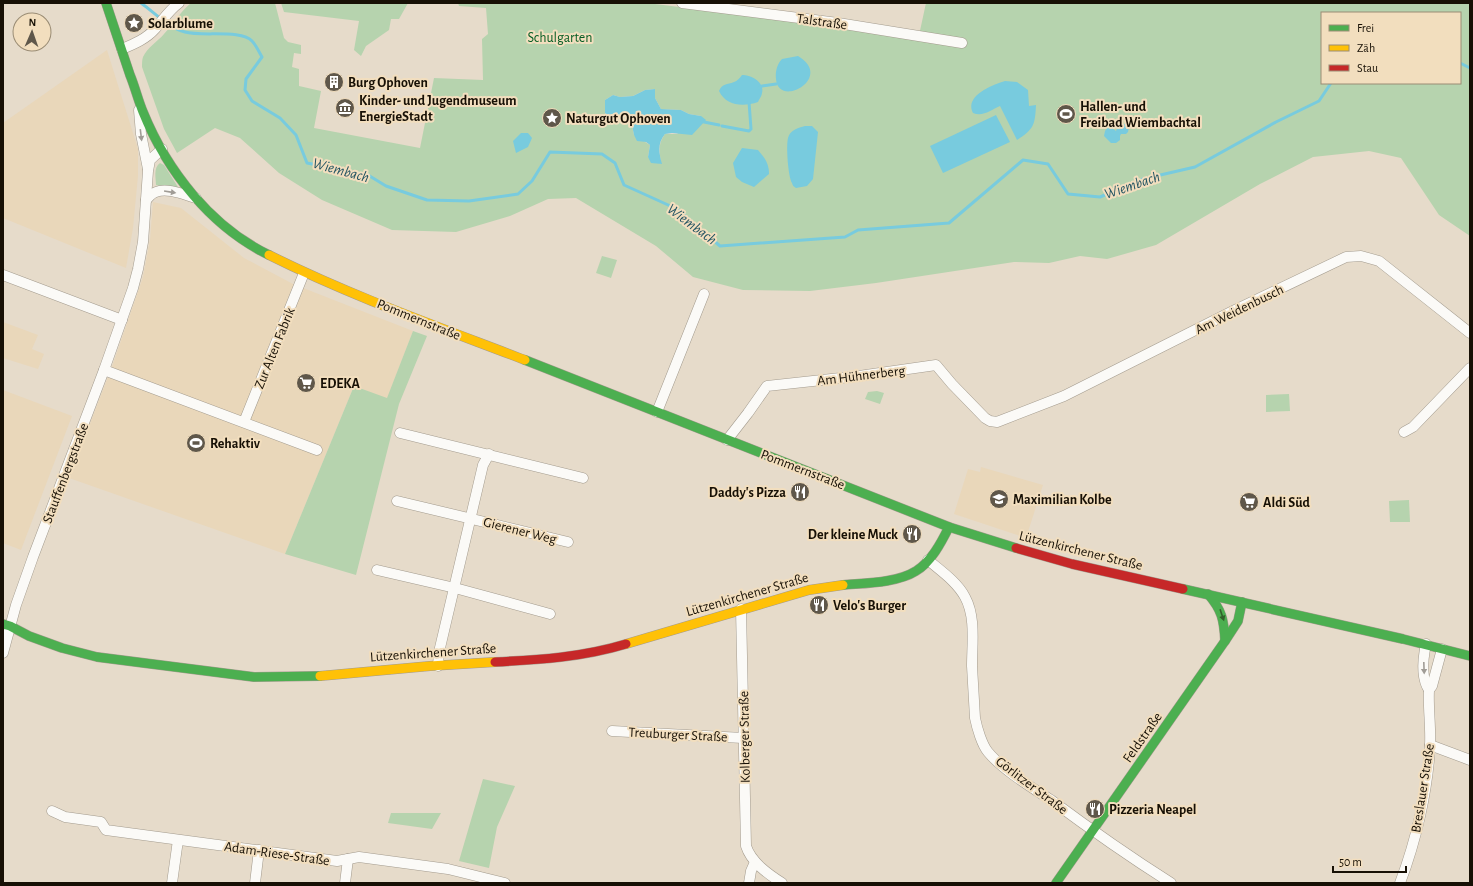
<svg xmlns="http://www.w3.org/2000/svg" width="1473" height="886" viewBox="0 0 1473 886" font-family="'Alegreya Sans',sans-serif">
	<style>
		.built { fill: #e9d7ba }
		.green { fill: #b6d3ae; fill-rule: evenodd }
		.water { fill: #78cbde }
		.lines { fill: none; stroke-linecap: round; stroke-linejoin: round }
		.stream { stroke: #78cbde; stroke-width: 3 }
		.street-casing { stroke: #a39b8e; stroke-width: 11 }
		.fast-casing { stroke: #a39b8e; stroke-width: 10 }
		.slow-casing { stroke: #a39b8e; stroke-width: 10 }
		.jam-casing { stroke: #a39b8e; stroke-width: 10 }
		.street { stroke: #fbfaf7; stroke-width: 10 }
		.fast { stroke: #4caf50; stroke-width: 9 }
		.slow { stroke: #ffc107; stroke-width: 9 }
		.jam { stroke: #c62828; stroke-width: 9 }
		.oneway { fill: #a09c96 }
		.oneway2 { fill: #32602a }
		.labels { text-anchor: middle; stroke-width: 4; stroke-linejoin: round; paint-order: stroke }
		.street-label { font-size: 14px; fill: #171005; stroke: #f2debe }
		.poi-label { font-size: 14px; font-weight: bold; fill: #171005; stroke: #f2debe; text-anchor: start }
		.park-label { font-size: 14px; fill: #055d24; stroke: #f2debe }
		.water-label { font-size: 15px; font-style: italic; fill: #1e5160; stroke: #f2debe }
	</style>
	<rect width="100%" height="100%" fill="#e6dbca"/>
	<g class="built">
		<path d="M107 50 138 149V176L133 228 126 268 3 218V123Z"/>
		<path d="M153 202 181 208 244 258 293 284 413 331 387 399 354 386 285 554 69 478 113 364 143 277 150 240Z"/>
		<path d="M3 322 38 335 32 349 44 354 38 369 3 358Z"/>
		<path d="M3 390 72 416 21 550 3 543Z"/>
		<path d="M981 467 1043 485 1026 538 954 514 968 469 980 472Z"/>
	</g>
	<g class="green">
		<path d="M191 3H275L284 38 288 42 301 45V54L294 53 292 67 299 69V86L321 91 314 128 420 148 434 78 483 80 482 39 488 34 486 8 459 6 458 3H647L840 27 918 40 926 3H1470V236L1439 215 1401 158 1369 151 1313 157 1260 184 1156 245 1107 259 1080 256 1049 263 1014 262 876 283 810 291 743 290 693 277 656 246 576 198 548 199 510 216 456 232 392 230 322 200 279 173 240 138 215 128 177 153 164 129 142 67C142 63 142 60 143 57 147 48 158 41 164 34 173 24 181 11 191 3ZM1322 13H1460V83H1322ZM655 89V98L661 109 681 110 689 114 701 116 677 134H665C657 145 660 153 661 164L648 157 650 145 634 135 632 125 605 113V100L613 95 620 97 633 96 645 90Z"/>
		<path d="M281 3H408L399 19H391L389 30 366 46 361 56 354 50 359 21 284 12Z"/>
		<path d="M160 163 164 165 178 187 177 190 156 185C156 178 153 168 160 163Z"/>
		<path d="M602 256 617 260 611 278 596 273Z"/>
		<path d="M413 331 427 336 399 404 356 575 285 554 354 386 387 398Z"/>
		<path d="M877 391 884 393 880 404 865 399 868 392Z"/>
		<path d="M1289 394 1290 411 1266 412V395Z"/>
		<path d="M1409 500 1410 522H1390L1389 501Z"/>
		<path d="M483 779 515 786 497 827 489 868 459 861Z"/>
		<path d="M391 813H441L432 829 388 823Z"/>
	</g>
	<g class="water">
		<path d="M798 56C835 78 778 109 776 79 775 72 777 64 782 59Z"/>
		<path d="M742 75C751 75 765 82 762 93 762 96 759 99 758 102 743 107 726 106 719 91 722 83 727 85 734 82 737 81 740 78 742 75Z"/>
		<path d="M1005 81 1017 82 1028 90 1029 106 1036 105C1035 125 1034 129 1017 140L1000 106C991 110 983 117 973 113 964 96 992 85 1005 81Z"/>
		<path d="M655 89V98L661 109 681 110 689 114 701 116 706 120 692 135 672 133 665 134C657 144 659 153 662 164L651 163 648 157 650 145 646 142 637 141 634 135 632 125 608 116 605 113V100L613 95 620 97 633 96 645 90Z"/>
		<path d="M996 115 1010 142 943 173 930 146Z"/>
		<path d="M1121 124H1125L1129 127 1128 132 1126 134H1121L1120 136V140L1116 143H1111L1104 136 1105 131 1108 127 1112 128 1116 131 1118 126Z"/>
		<path d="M805 126H812L818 132 813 179 807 186 796 188C793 186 793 186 792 183 788 176 786 146 788 138 790 130 798 128 805 126Z"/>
		<path d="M521 133H528L532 138 528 147 516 153 513 141Z"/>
		<path d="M742 148 758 150C765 158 769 164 769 174L754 187 742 182 736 177 733 163Z"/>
	</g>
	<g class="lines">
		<g class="stream">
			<path d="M141 3C155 13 169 28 185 32 201 37 242 29 252 41 256 45 259 52 262 57L246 79 245 90 252 101 280 118 296 135 307 163 368 175 386 186 427 200 469 201 518 194 532 181 550 152 602 154 615 163 624 185 677 209 720 246 845 237 858 230 949 223 1023 160 1048 164 1068 194 1100 197 1143 179 1195 167 1276 122 1319 101 1331 83"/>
			<path d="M1460 63 1470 68"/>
			<path d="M759 88 762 86 776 84"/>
			<path d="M704 122 719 125"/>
			<path d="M722 126 749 131 751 129 749 102"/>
		</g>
		<defs>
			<g id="street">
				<path d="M682 3 838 23 962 43"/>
				<path d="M122 49C134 44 146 39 155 29 163 20 169 10 179 3"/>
				<path d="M139 110 141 134 148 169"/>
				<path d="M146 200C149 197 152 193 156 192 167 187 185 195 196 198"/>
				<path d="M3 275 122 320"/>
				<path d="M104 370 317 450"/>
				<path d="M657 412 704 294"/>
				<path d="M244 422 304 273"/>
				<path d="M1404 432 1413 427 1470 368"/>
				<path d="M400 433 583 478"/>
				<path d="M727 440 748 413 767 386 859 376 936 365 952 384 985 418 990 421 997 422 1064 396 1233 311 1346 257 1361 256 1379 261 1470 333"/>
				<path d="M397 501 568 542"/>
				<path d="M928 560C941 571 957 582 965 597 976 617 972 644 972 666 973 684 974 701 975 718 977 728 982 745 988 752 1003 770 1031 787 1051 800 1090 829 1130 857 1171 883"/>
				<path d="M377 570 455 588 550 614"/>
				<path d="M741 609 746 846C751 862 768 874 782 883"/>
				<path d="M1426 644C1423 658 1421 678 1429 690"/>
				<path d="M3 653 16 605 33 557 104 370 133 288 138 269 143 242 148 171 150 160 162 149"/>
				<path d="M438 666 439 652 483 465 489 454"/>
				<path d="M612 731 743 738"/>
				<path d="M1430 745 1470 760"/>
				<path d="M52 811 65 817 101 822 106 830 337 861 359 857 448 869 505 883"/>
				<path d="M172 883 178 840"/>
				<path d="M255 883 259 850"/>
				<path d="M345 883 348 859"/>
				<path d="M749 883 751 871 755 862"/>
				<path d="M1400 883C1416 841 1428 790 1430 745 1431 727 1428 708 1429 690L1432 686 1442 649"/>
			</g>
			<g id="fast">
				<path d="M106 3C114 27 122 51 130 75 135 87 138 100 143 112 167 171 211 227 269 255"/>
				<path d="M525 360 949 527 1016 548"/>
				<path d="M843 585C865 583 897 583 916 571 931 562 941 543 949 527"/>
				<path d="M1183 589 1403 639 1470 656"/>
				<path d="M1208 594C1222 610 1224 620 1225 641"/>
				<path d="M3 624 10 626 29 636 62 648 97 657 254 677 320 676"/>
				<path d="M1056 883 1225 641 1238 621 1242 602"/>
			</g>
			<g id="slow">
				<path d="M269 255C351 296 439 327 525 360"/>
				<path d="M626 644 809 590 843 585"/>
				<path d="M320 676 430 666 495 662"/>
			</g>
			<g id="jam">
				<path d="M1016 548 1072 564 1183 589"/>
				<path d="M495 662C539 660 583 657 626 644"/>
			</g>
		</defs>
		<use href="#street" class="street-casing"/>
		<use href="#fast" class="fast-casing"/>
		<use href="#slow" class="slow-casing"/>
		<use href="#jam" class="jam-casing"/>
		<use href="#street" class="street"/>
		<use href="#fast" class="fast"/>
		<use href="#slow" class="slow"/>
		<use href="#jam" class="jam"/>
	</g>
	<defs><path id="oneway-solid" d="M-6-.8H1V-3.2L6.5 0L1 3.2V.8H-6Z"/></defs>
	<g class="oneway">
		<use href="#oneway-solid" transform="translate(141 135) rotate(83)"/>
		<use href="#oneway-solid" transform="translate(170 192) rotate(9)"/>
		<use href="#oneway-solid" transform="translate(1424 668) rotate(88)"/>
	</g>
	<use class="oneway2" href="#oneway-solid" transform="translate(1222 615) rotate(71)"/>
	<defs>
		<symbol id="sight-disc" viewBox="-11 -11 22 22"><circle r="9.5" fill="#5f574a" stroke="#f2debe"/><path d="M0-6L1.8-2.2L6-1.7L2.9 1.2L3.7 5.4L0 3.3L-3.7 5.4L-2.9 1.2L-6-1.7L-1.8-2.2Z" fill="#fff"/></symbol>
		<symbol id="building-disc" viewBox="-11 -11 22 22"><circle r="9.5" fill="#5f574a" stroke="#f2debe"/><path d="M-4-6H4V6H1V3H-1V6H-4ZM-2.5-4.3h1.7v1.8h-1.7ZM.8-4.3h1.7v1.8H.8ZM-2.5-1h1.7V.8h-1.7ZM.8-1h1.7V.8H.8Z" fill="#fff"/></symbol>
		<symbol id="museum-disc" viewBox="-11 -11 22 22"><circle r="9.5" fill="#5f574a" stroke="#f2debe"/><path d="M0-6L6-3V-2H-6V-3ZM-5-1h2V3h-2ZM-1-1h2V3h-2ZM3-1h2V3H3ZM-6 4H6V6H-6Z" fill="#fff"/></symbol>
		<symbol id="stadium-disc" viewBox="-11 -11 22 22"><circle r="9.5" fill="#5f574a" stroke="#f2debe"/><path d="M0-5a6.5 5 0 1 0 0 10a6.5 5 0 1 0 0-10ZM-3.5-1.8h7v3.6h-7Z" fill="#fff"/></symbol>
		<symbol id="supermarket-disc" viewBox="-11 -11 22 22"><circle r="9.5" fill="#5f574a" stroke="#f2debe"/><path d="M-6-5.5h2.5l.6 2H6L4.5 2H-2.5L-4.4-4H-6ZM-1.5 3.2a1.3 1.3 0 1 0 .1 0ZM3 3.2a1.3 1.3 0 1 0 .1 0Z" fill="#fff"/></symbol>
		<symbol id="restaurant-disc" viewBox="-11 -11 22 22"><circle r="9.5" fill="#5f574a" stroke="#f2debe"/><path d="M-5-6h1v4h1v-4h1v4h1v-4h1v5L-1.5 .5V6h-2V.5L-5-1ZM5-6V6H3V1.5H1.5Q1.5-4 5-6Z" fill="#fff"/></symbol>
		<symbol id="school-disc" viewBox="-11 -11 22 22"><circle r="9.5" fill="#5f574a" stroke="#f2debe"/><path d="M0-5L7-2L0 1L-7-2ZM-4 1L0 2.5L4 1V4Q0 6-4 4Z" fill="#fff"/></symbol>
	</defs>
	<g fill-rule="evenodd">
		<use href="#sight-disc" x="123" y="12" width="22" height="22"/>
		<use href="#building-disc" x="323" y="71" width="22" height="22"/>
		<use href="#museum-disc" x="334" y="97" width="22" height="22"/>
		<use href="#stadium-disc" x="1055" y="103" width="22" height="22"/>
		<use href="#sight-disc" x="541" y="107" width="22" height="22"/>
		<use href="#supermarket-disc" x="295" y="372" width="22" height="22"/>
		<use href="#stadium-disc" x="185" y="432" width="22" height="22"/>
		<use href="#restaurant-disc" x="789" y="481" width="22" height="22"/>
		<use href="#school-disc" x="988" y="488" width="22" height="22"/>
		<use href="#supermarket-disc" x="1238" y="491" width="22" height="22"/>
		<use href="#restaurant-disc" x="901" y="523" width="22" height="22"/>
		<use href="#restaurant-disc" x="808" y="594" width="22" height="22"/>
		<use href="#restaurant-disc" x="1084" y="798" width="22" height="22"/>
	</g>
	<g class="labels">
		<g class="street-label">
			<text transform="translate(822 21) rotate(8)" y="5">Talstraße</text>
			<text transform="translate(1239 309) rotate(-26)" y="5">Am Weidenbusch</text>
			<text transform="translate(419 319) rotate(22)" y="5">Pommernstraße</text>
			<text transform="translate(274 348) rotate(-68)" y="5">Zur Alten Fabrik</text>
			<text transform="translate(861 375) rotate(-7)" y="5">Am Hühnerberg</text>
			<text transform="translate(803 469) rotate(21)" y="5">Pommernstraße</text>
			<text transform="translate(65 473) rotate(-69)" y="5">Stauffenbergstraße</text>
			<text transform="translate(520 530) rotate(14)" y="5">Gierener Weg</text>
			<text transform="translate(1081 550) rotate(14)" y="5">Lützenkirchener Straße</text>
			<text transform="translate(747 594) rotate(-16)" y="5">Lützenkirchener Straße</text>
			<text transform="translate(433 652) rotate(-4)" y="5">Lützenkirchener Straße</text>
			<text transform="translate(678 734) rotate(3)" y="5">Treuburger Straße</text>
			<text transform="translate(744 737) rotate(-91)" y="5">Kolberger Straße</text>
			<text transform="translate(1142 737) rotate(-55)" y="5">Feldstraße</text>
			<text transform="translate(1032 785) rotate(37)" y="5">Görlitzer Straße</text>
			<text transform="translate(1422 788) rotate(-81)" y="5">Breslauer Straße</text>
			<text transform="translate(277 853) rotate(8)" y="5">Adam-Riese-Straße</text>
		</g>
		<g class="poi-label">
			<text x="148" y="28">Solarblume</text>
			<text x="348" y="87">Burg Ophoven</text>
			<text x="359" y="105">Kinder- und Jugendmuseum<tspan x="359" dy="16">EnergieStadt</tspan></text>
			<text x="1080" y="111">Hallen- und<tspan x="1080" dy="16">Freibad Wiembachtal</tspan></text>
			<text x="566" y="123">Naturgut Ophoven</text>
			<text x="320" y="388">EDEKA</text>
			<text x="210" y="448">Rehaktiv</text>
			<text x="786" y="497" text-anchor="end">Daddy's Pizza</text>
			<text x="1013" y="504">Maximilian Kolbe</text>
			<text x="1263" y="507">Aldi Süd</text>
			<text x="898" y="539" text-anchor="end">Der kleine Muck</text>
			<text x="833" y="610">Velo's Burger</text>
			<text x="1109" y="814">Pizzeria Neapel</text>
		</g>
		<g class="park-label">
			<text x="560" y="42">Schulgarten</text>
		</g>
		<g class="water-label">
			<text transform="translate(341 170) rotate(15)" y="5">Wiembach</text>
			<text transform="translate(1132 185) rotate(-19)" y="5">Wiembach</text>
			<text transform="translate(692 224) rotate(37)" y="5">Wiembach</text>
		</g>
	</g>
	<rect width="1473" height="886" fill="none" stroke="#171005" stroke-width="8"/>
	<rect x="1321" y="12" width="140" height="72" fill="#f2debe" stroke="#9a8c74"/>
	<rect x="1329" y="25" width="20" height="6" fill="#4caf50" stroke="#9a8c74"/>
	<text x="1357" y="32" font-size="12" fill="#171005">Frei</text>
	<rect x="1329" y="45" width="20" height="6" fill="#ffc107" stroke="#9a8c74"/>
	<text x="1357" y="52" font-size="12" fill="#171005">Zäh</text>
	<rect x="1329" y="65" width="20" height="6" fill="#c62828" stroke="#9a8c74"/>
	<text x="1357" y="72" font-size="12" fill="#171005">Stau</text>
	<g transform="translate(32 32) rotate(2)"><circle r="19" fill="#f2debe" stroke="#9a8c74"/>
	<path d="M0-3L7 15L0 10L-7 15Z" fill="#5f574a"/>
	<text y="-6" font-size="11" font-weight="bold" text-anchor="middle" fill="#171005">N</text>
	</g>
	<path d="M1333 866v6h73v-6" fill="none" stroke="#171005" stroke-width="2"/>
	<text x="1339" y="866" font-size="12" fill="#171005" stroke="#f2debe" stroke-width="3" paint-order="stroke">50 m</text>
</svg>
